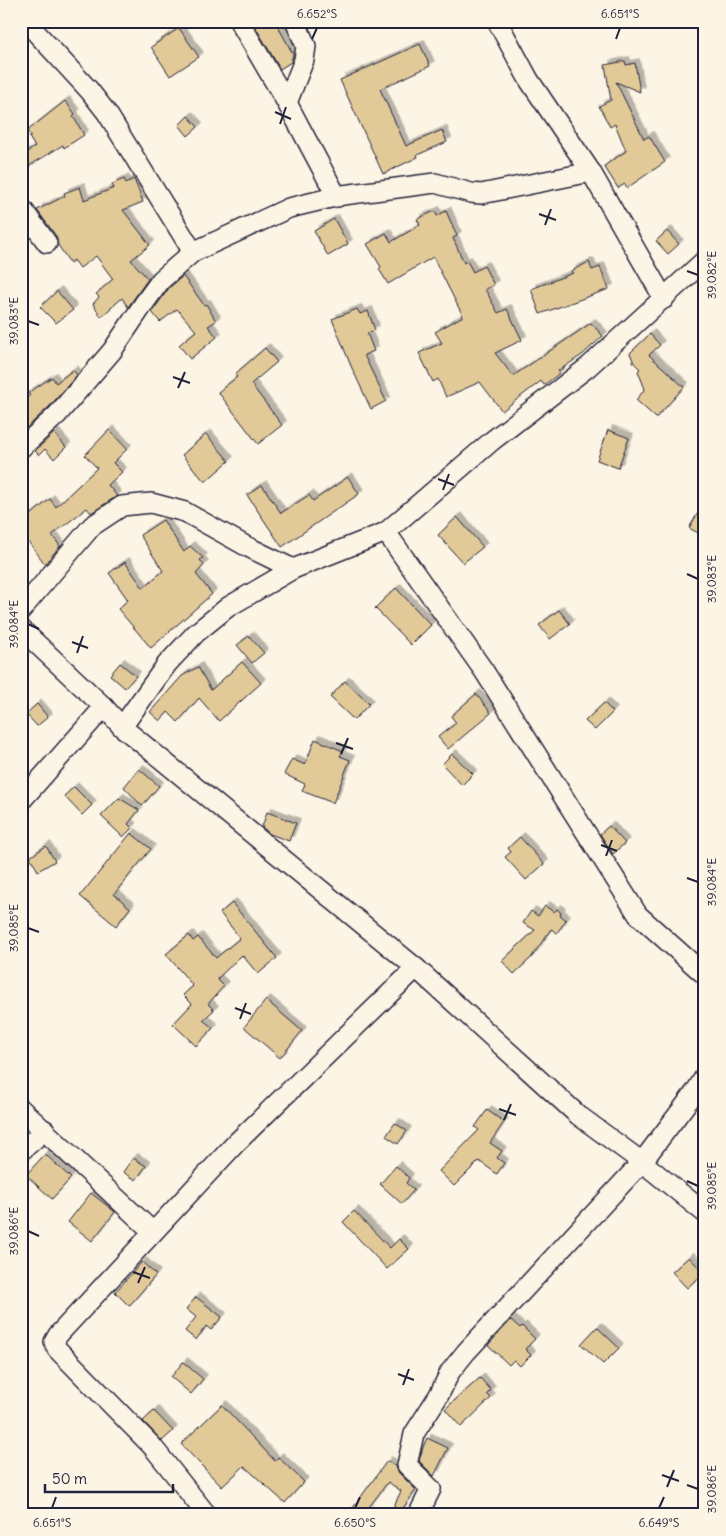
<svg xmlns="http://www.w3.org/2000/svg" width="726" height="1536" viewBox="0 0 726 1536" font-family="Delius,sans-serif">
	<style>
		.building { fill: #e2c998; stroke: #22223b; filter: url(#shadow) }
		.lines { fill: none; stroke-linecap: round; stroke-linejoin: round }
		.minor-casing { stroke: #22223b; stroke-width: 22 }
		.minor { stroke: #fcf5e5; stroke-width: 19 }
		.ticks { fill: none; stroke: #22223b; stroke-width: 2 }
		.neatline { fill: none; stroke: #22223b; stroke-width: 2 }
		.ticks-label { font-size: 12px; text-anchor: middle; fill: #22223b }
	</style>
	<defs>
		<filter id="shadow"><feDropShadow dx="4.5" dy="-4.5" stdDeviation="0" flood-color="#0004"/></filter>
	</defs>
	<rect width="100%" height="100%" fill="#fcf5e5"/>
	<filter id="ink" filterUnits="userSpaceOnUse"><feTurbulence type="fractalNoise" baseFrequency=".02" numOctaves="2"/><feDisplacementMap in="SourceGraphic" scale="10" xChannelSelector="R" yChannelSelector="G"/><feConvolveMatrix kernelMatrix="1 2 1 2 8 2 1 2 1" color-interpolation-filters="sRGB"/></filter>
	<g filter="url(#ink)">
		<g class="building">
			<path d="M252 21H275L293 54 291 62 280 69Z"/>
			<path d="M179 28 199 57 170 76 151 47Z"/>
			<path d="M420 44 430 66 380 89 406 146 442 130 447 142 417 155 418 157 383 174 340 80Z"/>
			<path d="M625 61 626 65 635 63 640 92 616 82 644 139 649 136 665 162 627 188 625 184 618 188 604 166 626 151 615 124 610 127 599 106 611 100 605 65Z"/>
			<path d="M65 101 75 114 73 116 84 135 64 148 63 145 21 171V156L35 147 29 137 31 136 27 131Z"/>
			<path d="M188 116 198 127 188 136 179 125Z"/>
			<path d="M124 179 126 183 134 179 143 202 123 210 150 245 131 260 148 279 128 307 122 298 101 317 93 304 99 297 96 294 113 279 96 256 80 268 74 260 70 263 58 245 56 236 37 210 65 196 64 193 80 187 84 200 114 188 112 184Z"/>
			<path d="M435 211 437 216 446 211 457 236 453 238 464 263 467 261 473 272 484 266 494 285 485 289 498 313 507 309 522 340 495 353 513 376 591 323 603 336 582 355 558 371 560 373 544 385 541 381 502 411 480 382 446 397 438 379 433 382 419 353 442 343 435 332 463 316 433 257 388 284 379 269 381 267 367 244 386 233 391 242 420 225 417 219Z"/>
			<path d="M334 219 348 244 328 256 314 231Z"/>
			<path d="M667 231 679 244 668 254 656 241Z"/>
			<path d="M589 262 592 270 600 267 609 289 540 314 531 289 573 273 571 271Z"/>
			<path d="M183 276 204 305 206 304 216 321 208 326 217 337 190 359 179 345 196 331 177 309 160 322 152 312 169 288Z"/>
			<path d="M57 291 73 310 56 323 40 307Z"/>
			<path d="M357 309 360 314 368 311 375 330 367 333 374 351 364 355 386 401 371 409 351 366 332 319Z"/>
			<path d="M650 334 660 345 649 355 684 387 656 418 636 400 645 389 638 371 640 369 634 363 630 353Z"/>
			<path d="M265 348 277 362 251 384 282 425 258 444 218 392 237 377 235 374Z"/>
			<path d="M73 370 77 375 49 407 21 433V400L23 401 30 395 28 393 52 377 56 383Z"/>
			<path d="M109 430 127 449 113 463 122 472 108 485 117 496 91 513 87 508 52 535 60 546 45 564 21 532V523L50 499 56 507 97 468 85 455Z"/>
			<path d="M608 430 629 438 618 468 597 460Z"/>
			<path d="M54 433 66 447 54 459 45 449 39 455 35 451Z"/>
			<path d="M206 434 229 461 205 482 182 455Z"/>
			<path d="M348 477 359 494 282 547 247 495 262 485 281 513 309 495 313 501Z"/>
			<path d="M705 501V527L700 534 689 528Z"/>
			<path d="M457 517 483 547 463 563 438 535Z"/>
			<path d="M163 520 184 552 190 546 203 558 200 560 204 565 196 574 212 594 151 648 118 609 128 600 109 573 125 562 143 588 163 571 140 535Z"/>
			<path d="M396 588 431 625 411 645 375 608Z"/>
			<path d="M559 610 570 624 550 639 539 625Z"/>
			<path d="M249 636 264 653 252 663 237 645Z"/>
			<path d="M242 662 261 683 219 721 199 698 178 722 168 712 160 721 150 712 182 676 198 667 211 690Z"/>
			<path d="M120 663 136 676 125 688 110 675Z"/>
			<path d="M345 681 369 704 354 720 330 697Z"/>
			<path d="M476 694 491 713 448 749 438 737 456 723 451 716Z"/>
			<path d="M604 703 613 712 595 730 585 721Z"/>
			<path d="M37 704 48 717 37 726 26 714Z"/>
			<path d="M315 739 343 751 340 756 350 760 333 803 302 791 305 784 284 774 292 759 305 765Z"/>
			<path d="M452 754 473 774 462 785 442 764Z"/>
			<path d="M139 769 159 786 142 806 124 787Z"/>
			<path d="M74 787 92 805 82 815 64 796Z"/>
			<path d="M119 798 139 810 128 824 132 828 123 837 101 816Z"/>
			<path d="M267 812 296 823 289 841 270 834 262 827Z"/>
			<path d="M609 826 625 843 613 854 600 834Z"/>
			<path d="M131 833 151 849 114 894 130 908 116 926 80 896Z"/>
			<path d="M520 837 544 864 526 880 505 857 511 852 508 848Z"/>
			<path d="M46 846 55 861 38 871 30 857Z"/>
			<path d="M232 903 277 958 258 974 242 955 217 979 224 986 208 1004 214 1010 203 1020 213 1028 196 1046 173 1024 192 1004 183 995 193 986 166 954 189 935 193 941 198 937 216 958 240 938 220 913Z"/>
			<path d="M545 906 554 912 557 909 561 913 560 915 566 920 557 933 551 929 531 958 514 974 502 961 535 930 523 923 531 911 538 916Z"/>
			<path d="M266 1000 302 1031 280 1058 244 1027Z"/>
			<path d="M487 1110 504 1122 490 1143 502 1151 497 1158 504 1163 497 1174 479 1161 454 1186 439 1171 479 1130 475 1127Z"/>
			<path d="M395 1123 407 1131 398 1144 386 1136Z"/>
			<path d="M45 1154 71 1178 52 1199 26 1175Z"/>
			<path d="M133 1158 146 1166 136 1180 123 1172Z"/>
			<path d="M396 1166 409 1178 406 1183 414 1190 402 1204 380 1184Z"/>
			<path d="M91 1193 115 1212 92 1241 68 1222Z"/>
			<path d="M354 1211 390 1248 399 1239 409 1249 387 1269 343 1222Z"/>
			<path d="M689 1257 704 1273 687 1288 672 1272Z"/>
			<path d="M142 1262 156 1275 129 1306 115 1292Z"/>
			<path d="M196 1297 222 1317 211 1330 206 1326 196 1340 185 1331 196 1317 186 1309Z"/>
			<path d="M511 1320 520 1328 522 1326 535 1339 525 1349 531 1355 520 1366 514 1360 509 1365 488 1345Z"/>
			<path d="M597 1327 619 1348 603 1364 581 1344Z"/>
			<path d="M183 1362 203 1379 191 1394 171 1377Z"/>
			<path d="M480 1378 491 1390 487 1394 491 1398 461 1427 445 1409Z"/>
			<path d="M222 1405 275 1461 278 1457 304 1482 285 1503 244 1466 222 1487 181 1444Z"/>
			<path d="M154 1411 173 1431 162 1441 143 1421Z"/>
			<path d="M427 1438 448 1448 434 1476 419 1461 423 1447Z"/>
			<path d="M387 1461 396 1467 399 1473 416 1490 398 1515H396L391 1512 401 1491 388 1482 363 1515H360L352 1509Z"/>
		</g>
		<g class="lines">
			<defs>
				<g id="minor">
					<path d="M239 21 287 103 337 197"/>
					<path d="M497 21 529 80 591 172 664 299"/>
					<path d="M30 26 89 90 107 113 193 252"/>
					<path d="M287 103 304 60 306 46 295 21"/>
					<path d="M21 207 47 243"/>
					<path d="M21 448 57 415 112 351 145 302 161 280 193 252 289 208 343 195 435 183 471 193 481 194 591 172"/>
					<path d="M386 532 484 671 638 915 705 975"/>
					<path d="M21 610 92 526 122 506 151 503 185 512 246 546 293 569"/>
					<path d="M21 629 104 707 122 727 416 968 578 1115 642 1162 705 1213"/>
					<path d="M122 727 167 664 196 633 228 607 293 569 386 532 493 440 588 367 705 260"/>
					<path d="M21 801 104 707"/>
					<path d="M21 1109 153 1232"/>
					<path d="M21 1151 45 1130"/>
					<path d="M207 1515 152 1446 57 1349 54 1342 58 1335 236 1143 416 968"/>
					<path d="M418 1515 431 1489 407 1465 414 1434 439 1395 450 1372 466 1352 642 1162 696 1091 705 1076"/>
				</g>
			</defs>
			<use href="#minor" class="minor-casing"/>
			<use href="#minor" class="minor"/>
		</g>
	</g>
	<path class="ticks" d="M312 39 317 28M616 39 620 28M275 112 291 119M280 124 286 107M539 214 556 220M545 225 551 209M687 271 698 275M28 321 39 325M173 377 190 383M178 388 185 372M438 479 454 485M443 490 449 474M687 574 698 579M28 624 39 629M72 642 88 648M77 653 83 636M336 743 353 749M341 754 348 738M601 845 617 851M606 856 612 840M687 878 698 882M28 928 39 932M235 1008 251 1014M240 1019 246 1003M499 1109 516 1115M504 1120 511 1104M687 1181 698 1186M28 1231 39 1236M133 1272 150 1278M138 1283 145 1267M398 1374 414 1380M403 1385 409 1369M662 1475 679 1481M687 1485 698 1489M667 1487 674 1470M52 1508 56 1497M355 1508 360 1497M659 1508 664 1497"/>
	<rect width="726" height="1536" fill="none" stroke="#fcf5e5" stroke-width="55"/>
	<path d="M45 1484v8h128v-8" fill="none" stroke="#22223b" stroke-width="2.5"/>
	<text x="52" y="1484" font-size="15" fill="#22223b" stroke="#fcf5e5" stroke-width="4" paint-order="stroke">50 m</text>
	<rect x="28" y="28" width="670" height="1480" class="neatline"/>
	<g class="ticks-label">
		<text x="317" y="18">6.652°S</text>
		<text x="620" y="18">6.651°S</text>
		<text transform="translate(712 275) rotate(-90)" y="4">39.082°E</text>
		<text transform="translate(14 321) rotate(-90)" y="4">39.083°E</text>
		<text transform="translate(712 579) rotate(-90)" y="4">39.083°E</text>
		<text transform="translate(14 624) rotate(-90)" y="4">39.084°E</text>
		<text transform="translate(712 882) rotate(-90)" y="4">39.084°E</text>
		<text transform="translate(14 928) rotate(-90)" y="4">39.085°E</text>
		<text transform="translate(712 1186) rotate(-90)" y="4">39.085°E</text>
		<text transform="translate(14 1231) rotate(-90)" y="4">39.086°E</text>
		<text transform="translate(712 1489) rotate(-90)" y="4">39.086°E</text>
		<text x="52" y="1527">6.651°S</text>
		<text x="355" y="1527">6.650°S</text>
		<text x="659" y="1527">6.649°S</text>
	</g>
</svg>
